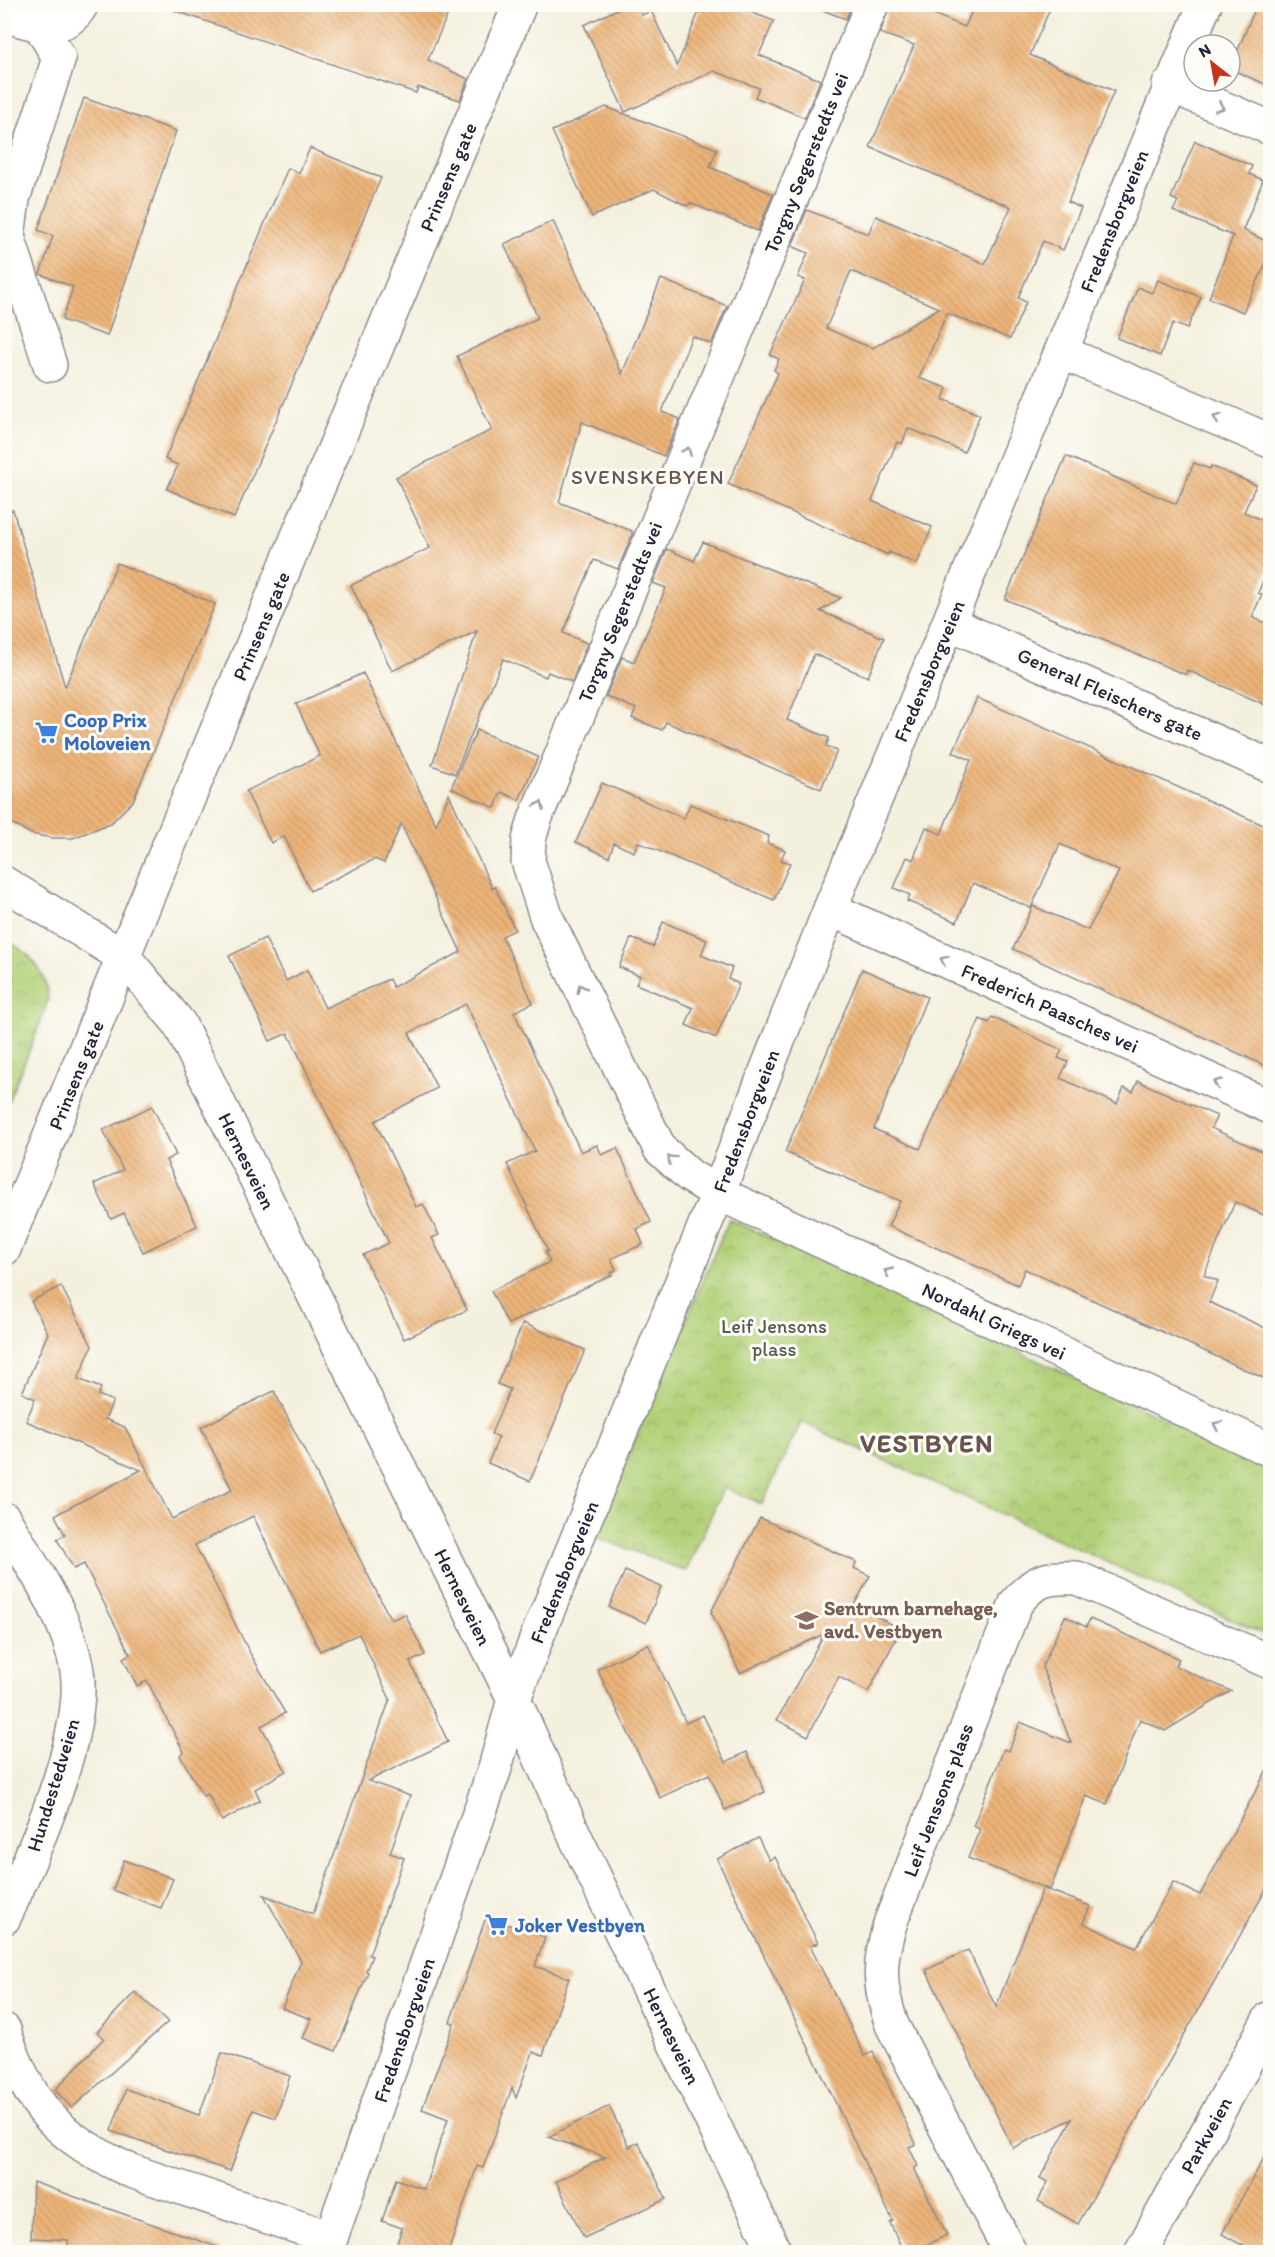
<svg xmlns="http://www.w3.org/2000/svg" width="1275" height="2257" viewBox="0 0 1275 2257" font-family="Itim,sans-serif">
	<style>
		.park { fill: url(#park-crowns); stroke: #6a7959; stroke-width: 1.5 }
		.building { fill: url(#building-back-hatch); fill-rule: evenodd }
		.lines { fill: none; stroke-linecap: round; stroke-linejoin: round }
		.minor-casing { stroke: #8b898c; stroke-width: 36 }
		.minor { stroke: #fff; stroke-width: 33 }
		.oneway { stroke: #9c9ca7 }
		.labels { text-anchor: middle; stroke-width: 6; stroke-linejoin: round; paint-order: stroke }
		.street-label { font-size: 20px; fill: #22223b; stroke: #fdfcf7 }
		.shop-label { font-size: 20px; font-weight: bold; fill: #366cbe; stroke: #fdfcf7; text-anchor: start }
		.park-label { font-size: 20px; fill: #545f50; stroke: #fdfcf7 }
		.education-label { font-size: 20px; font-weight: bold; fill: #785e54; stroke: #fdfcf7; text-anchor: start }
		.neighbourhood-label { font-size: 21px; letter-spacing: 1.5px; fill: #695550; stroke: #fdfcf7 }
		.district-label { font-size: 26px; font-weight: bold; letter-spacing: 1.5px; fill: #695550; stroke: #fdfcf7 }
	</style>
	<defs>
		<pattern id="park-crowns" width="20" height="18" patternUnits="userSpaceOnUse" patternTransform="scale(1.5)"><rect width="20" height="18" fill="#b1d077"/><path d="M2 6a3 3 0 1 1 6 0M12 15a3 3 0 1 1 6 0" fill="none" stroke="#98b268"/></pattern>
		<pattern id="building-back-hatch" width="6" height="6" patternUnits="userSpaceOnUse" patternTransform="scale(1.5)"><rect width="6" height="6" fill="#ecb478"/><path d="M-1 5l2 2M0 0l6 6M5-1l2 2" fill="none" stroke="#ca9a69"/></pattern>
	</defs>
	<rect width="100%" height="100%" fill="#fdfcf7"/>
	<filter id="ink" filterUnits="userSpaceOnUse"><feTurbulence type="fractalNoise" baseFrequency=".0167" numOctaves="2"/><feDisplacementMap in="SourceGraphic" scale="12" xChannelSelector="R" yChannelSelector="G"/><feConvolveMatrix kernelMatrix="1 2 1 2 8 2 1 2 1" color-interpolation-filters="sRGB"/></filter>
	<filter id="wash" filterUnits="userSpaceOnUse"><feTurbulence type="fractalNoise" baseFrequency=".008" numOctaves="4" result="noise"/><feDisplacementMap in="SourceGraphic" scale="24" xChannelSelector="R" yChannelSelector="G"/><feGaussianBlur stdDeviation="1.35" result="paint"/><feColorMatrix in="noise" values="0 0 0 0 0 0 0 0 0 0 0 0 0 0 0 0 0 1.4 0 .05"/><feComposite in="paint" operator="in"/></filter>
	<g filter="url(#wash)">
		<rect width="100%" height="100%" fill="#f4f0de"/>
		<g class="park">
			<path d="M5 940C28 951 45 968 48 996 49 1008 12 1091 5 1109Z"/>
			<path d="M729 1219 1270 1467V1637L801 1422 762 1504 724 1487 686 1571 594 1536Z"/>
		</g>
		<g id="blocks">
			<g class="building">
				<path d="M174 4H452L428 60 468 79 460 100 418 87 416 93 173 10Z"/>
				<path d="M628 4H637L642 15 651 11 677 66 702 4H729L774 21 759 55 820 80 805 118 755 97 759 88 714 71 625 112 584 25Z"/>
				<path d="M815 4H852L846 19 814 7Z"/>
				<path d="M890 4H908L965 27 975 4H1052L1030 55 1114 91 1068 202 1081 208 1063 250 1043 241 1018 298 1026 302 1010 339 947 313 919 378 947 388 943 399 980 415 964 452 908 428 902 444 897 442 872 501 932 527 917 564 889 552 888 555 728 484 778 373 774 370 779 359 770 355 805 280 798 277 808 253 792 246 807 210 868 234 876 216 985 264 1011 207 870 147 914 45 880 33ZM851 271 939 308 873 348 857 342 826 328Z"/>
				<path d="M1257 4H1270V86L1230 69Z"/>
				<path d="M84 98 176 131 107 336 62 320 73 287 40 274 53 236 38 230Z"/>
				<path d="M606 107 717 149 710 167 773 194 758 231 690 203 687 206 654 189 592 217 552 131Z"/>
				<path d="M1195 141 1252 166 1249 174 1263 180 1243 230 1270 243V255L1243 312 1209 298 1233 236 1173 211 1178 201 1171 198Z"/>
				<path d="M310 148 381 178 234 518 167 489 178 465 165 459 288 168 299 173Z"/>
				<path d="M553 221 622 374 661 279 727 306 711 344 692 336 662 412 680 419 664 456 582 422 559 502 632 531V535L618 569 594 560 563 633 587 643 572 682 548 672 546 677 503 659 455 774 432 765 477 631 392 671 351 585 430 548 396 477 492 430 457 356 538 318 504 244Z"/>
				<path d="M1158 280 1201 297 1187 329 1173 323 1160 356 1117 338 1138 287 1152 293Z"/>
				<path d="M1066 456 1176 504 1194 463 1210 469 1211 466 1256 485 1244 512 1270 524V564L1258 593 1262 594 1252 617 1270 625V707L1187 670 1186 675 1005 599Z"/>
				<path d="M13 510 65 687 117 563 215 604 133 801 111 823 73 838H52L31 834 4 819V511Z"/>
				<path d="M703 542 841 598 820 611 884 638 868 677 814 654 787 720 829 738 826 746 837 751 821 789 666 722 662 730 632 718 636 709 606 696 622 657 634 662 666 588 653 583 667 549 694 561Z"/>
				<path d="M363 673 436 825 449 794 492 888 495 887 515 930 502 936 533 1003 514 1012 581 1152 597 1145 602 1155 617 1148 651 1222 637 1229 643 1244 611 1259 616 1270 611 1273 612 1275 508 1324 491 1291 550 1262 545 1252 548 1251 507 1164 535 1151 466 1004 409 1033 437 1088 375 1121 416 1207 423 1204 439 1235 432 1238 467 1310 404 1339 363 1255 389 1243 288 1033 270 1041 229 956 265 938 286 981 307 970 325 1008 389 979 393 987 461 952 401 824 384 863 375 859 310 891 284 836 271 843 246 791 320 756 296 704Z"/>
				<path d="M977 698 1270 828V1068L1013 949 1033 906 1088 930 1119 871 1060 844 1031 908 973 883 957 922 907 901 910 895 894 888 907 857 913 860 926 827 941 834 971 760 953 752Z"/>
				<path d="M477 730 538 757 519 800 501 792 495 808 451 788Z"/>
				<path d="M602 783 684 818 690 804 769 836 767 843 785 850 781 860 790 863 774 900 638 842 634 852 614 843 609 857 576 842Z"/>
				<path d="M663 922 707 940 701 955 732 968 728 979 739 984 716 1038 686 1025 693 1008 636 984 640 976 619 967 631 938 653 947Z"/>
				<path d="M862 969 927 997 874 1129 920 1149 980 1019 989 1023 992 1017 1062 1050 1058 1058 1068 1062 1060 1078 1117 1104 1124 1088 1133 1092 1138 1081 1217 1116 1211 1128 1270 1155V1218L1235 1202 1204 1275 1218 1281 1209 1302 1270 1330V1381L1025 1269 1018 1285 888 1226 900 1201 785 1152Z"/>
				<path d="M152 1106 176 1155 166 1160 197 1226 143 1252 124 1213 111 1219 94 1184 123 1170 103 1130Z"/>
				<path d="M61 1286 92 1346 78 1379 101 1388 98 1395 113 1401 105 1419 125 1427 172 1519 232 1490 201 1427 274 1391 391 1620 405 1614 425 1655 410 1662 448 1742 368 1781 410 1796 390 1853 404 1858 369 1955 372 1956 366 1971 368 1972 336 2051 303 2038 311 2019 282 2008 301 1961 264 1895 313 1914 390 1699 359 1634 320 1651 253 1516 195 1545 251 1655 285 1713 261 1726 286 1771 255 1789 260 1800 222 1821 208 1794 203 1796 180 1755 184 1752 147 1681 137 1686 123 1658 130 1654 84 1564 74 1569 57 1539 65 1535 55 1515 141 1470 26 1421 35 1399 22 1393 48 1333 31 1301Z"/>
				<path d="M523 1323 585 1350 530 1481 488 1463 499 1437 491 1434 510 1389 497 1384Z"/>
				<path d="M760 1518 856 1562 854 1568 870 1576 854 1605 901 1629 868 1692 839 1677 808 1736 777 1720 824 1634 740 1673 711 1612Z"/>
				<path d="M625 1571 661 1587 646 1623 609 1607Z"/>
				<path d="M1065 1616 1086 1627 1090 1619 1147 1644 1179 1659 1175 1666 1231 1691 1165 1731 1140 1719 1107 1804 1086 1796 1050 1890 968 1858 980 1829 973 1826 1004 1749 1009 1751 1020 1722 1071 1743 1042 1667Z"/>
				<path d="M648 1644 686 1723 703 1715 726 1762 747 1752 765 1792 725 1810 709 1774 660 1798 597 1669Z"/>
				<path d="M1270 1764V1882L1078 2224 1038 2201 1048 2182 1040 2178 1072 2119 1013 2148 926 1970 968 1950 996 2007 1043 1888 1090 1906 1083 1923 1136 1948 1173 1882 1200 1895Z"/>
				<path d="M758 1838 769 1860 775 1857 818 1943 810 1946 865 2056 873 2052 916 2144 909 2147 918 2166 914 2168 947 2235 910 2253H904L890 2223 893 2221 717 1859Z"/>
				<path d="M124 1860 173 1879 161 1908 113 1890Z"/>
				<path d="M486 1917 545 1937 535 1966 569 1978 543 2055 533 2052 516 2098 512 2088 483 2168 477 2166 448 2253H394L402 2228 382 2221 396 2179 424 2189 448 2119 422 2109 454 2023 450 2022Z"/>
				<path d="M135 1992 168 2022 72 2108 55 2090 104 2038 97 2032Z"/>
				<path d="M222 2053 290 2076 276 2118 253 2110 230 2171 111 2131 126 2089 199 2115Z"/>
				<path d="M609 2106 629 2147 638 2142 666 2199 584 2238 556 2181 606 2157 548 2137Z"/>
				<path d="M1270 2147V2253H1256L1222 2234Z"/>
				<path d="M33 2182 220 2248V2253H84L68 2250V2240L31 2238Z"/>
			</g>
		</g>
	</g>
	<g filter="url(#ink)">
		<use href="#blocks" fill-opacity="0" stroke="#8b898c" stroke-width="1.5"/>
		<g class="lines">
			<defs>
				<g id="minor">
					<path d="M872 4 535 819 529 840 528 861 547 919 660 1149 690 1176 718 1193 1270 1450"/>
					<path d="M4 15C31 23 64 37 82 4"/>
					<path d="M41 27 59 58 13 199 8 237 50 365"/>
					<path d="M1169 85 1270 128"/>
					<path d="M1061 352 1270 441"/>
					<path d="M949 623 1270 766"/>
					<path d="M4 883 124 957 179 1023 514 1699 574 1834 775 2252"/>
					<path d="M830 909 1270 1107"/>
					<path d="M4 1249 154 881 520 4"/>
					<path d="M4 1519C32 1566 68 1616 77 1671 87 1734 31 1859 4 1918"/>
					<path d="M4 2030C28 2106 59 2139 131 2171L331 2238"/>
					<path d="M326 2252 495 1768 514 1699 537 1637 718 1193 830 909 1205 4"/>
					<path d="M1010 2252 892 2025C878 1984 878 1962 891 1921L1016 1603C1035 1579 1047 1577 1077 1578L1270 1662"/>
					<path d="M1141 2252 1270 2018"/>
				</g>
			</defs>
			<use href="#minor" class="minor-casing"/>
			<use href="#minor" class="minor"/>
		</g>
		<defs><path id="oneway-chevron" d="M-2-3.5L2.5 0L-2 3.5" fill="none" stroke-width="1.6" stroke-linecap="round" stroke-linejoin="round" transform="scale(1.5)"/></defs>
		<g class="oneway">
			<use href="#oneway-chevron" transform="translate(1220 107) rotate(23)"/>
			<use href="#oneway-chevron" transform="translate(1217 418) rotate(-157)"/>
			<use href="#oneway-chevron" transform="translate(687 451) rotate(-68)"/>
			<use href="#oneway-chevron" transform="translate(540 805) rotate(-68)"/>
			<use href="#oneway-chevron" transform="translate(944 960) rotate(-156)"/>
			<use href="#oneway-chevron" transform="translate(581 988) rotate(-116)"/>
			<use href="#oneway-chevron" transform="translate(1217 1083) rotate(-156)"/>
			<use href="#oneway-chevron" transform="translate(671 1159) rotate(-138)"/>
			<use href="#oneway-chevron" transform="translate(888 1272) rotate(-155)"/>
			<use href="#oneway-chevron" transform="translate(1217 1425) rotate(-155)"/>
		</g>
	</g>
	<defs>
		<symbol id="supermarket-bare" viewBox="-9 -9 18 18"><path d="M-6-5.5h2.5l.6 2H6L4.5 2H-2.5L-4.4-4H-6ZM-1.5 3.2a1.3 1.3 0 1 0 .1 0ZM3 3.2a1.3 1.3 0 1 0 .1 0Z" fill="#3f7fe0" stroke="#fdfcf7" stroke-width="2.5" paint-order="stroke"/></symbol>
		<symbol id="school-bare" viewBox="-9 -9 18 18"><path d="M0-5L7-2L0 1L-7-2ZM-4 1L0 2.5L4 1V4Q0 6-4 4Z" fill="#8d6e63" stroke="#fdfcf7" stroke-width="2.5" paint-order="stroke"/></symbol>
	</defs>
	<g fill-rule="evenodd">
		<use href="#supermarket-bare" x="30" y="716" width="33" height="33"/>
		<use href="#school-bare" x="790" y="1604" width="33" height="33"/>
		<use href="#supermarket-bare" x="480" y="1908" width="33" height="33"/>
	</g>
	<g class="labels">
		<g class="street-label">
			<text transform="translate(806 163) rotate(-68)" y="7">Torgny Segerstedts vei</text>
			<text transform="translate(448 177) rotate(-67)" y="7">Prinsens gate</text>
			<text transform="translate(1114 221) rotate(-68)" y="7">Fredensborgveien</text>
			<text transform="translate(620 612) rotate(-68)" y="7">Torgny Segerstedts vei</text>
			<text transform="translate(261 626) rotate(-67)" y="7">Prinsens gate</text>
			<text transform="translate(929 671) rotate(-67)" y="7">Fredensborgveien</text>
			<text transform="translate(1110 694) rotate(24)" y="7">General Fleischers gate</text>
			<text transform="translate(1050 1008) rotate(24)" y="7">Frederich Paasches vei</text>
			<text transform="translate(76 1075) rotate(-68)" y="7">Prinsens gate</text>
			<text transform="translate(746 1121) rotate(-69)" y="7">Fredensborgveien</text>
			<text transform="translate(247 1161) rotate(64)" y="7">Hernesveien</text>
			<text transform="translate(994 1321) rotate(25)" y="7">Nordahl Griegs vei</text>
			<text transform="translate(564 1572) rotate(-68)" y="7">Fredensborgveien</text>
			<text transform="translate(463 1597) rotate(64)" y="7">Hernesveien</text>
			<text transform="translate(53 1785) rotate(-73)" y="7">Hundestedveien</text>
			<text transform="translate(938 1800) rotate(-69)" y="7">Leif Jenssons plass</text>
			<text transform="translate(404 2030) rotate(-71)" y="7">Fredensborgveien</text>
			<text transform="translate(672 2036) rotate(64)" y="7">Hernesveien</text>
			<text transform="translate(1206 2135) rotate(-61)" y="7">Parkveien</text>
		</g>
		<g class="shop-label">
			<text x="64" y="727">Coop Prix<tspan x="64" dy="23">Moloveien</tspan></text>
			<text x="515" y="1932">Joker Vestbyen</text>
		</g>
		<g class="park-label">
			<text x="774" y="1333">Leif Jensons<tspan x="774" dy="23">plass</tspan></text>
		</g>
		<g class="education-label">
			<text x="824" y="1615">Sentrum barnehage,<tspan x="824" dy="23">avd. Vestbyen</tspan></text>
		</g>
		<g class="neighbourhood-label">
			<text x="648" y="484">SVENSKEBYEN</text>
		</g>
		<g class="district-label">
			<text x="927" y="1452">VESTBYEN</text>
		</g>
	</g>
	<rect width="1275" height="2257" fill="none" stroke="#fdfcf7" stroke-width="24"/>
	<g transform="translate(1212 63) rotate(329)"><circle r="28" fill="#fdfcf7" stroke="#a5a5ac" stroke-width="1.5"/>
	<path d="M0-4.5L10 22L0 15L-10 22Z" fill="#c8321e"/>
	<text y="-9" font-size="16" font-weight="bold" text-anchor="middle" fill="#22223b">N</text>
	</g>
</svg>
